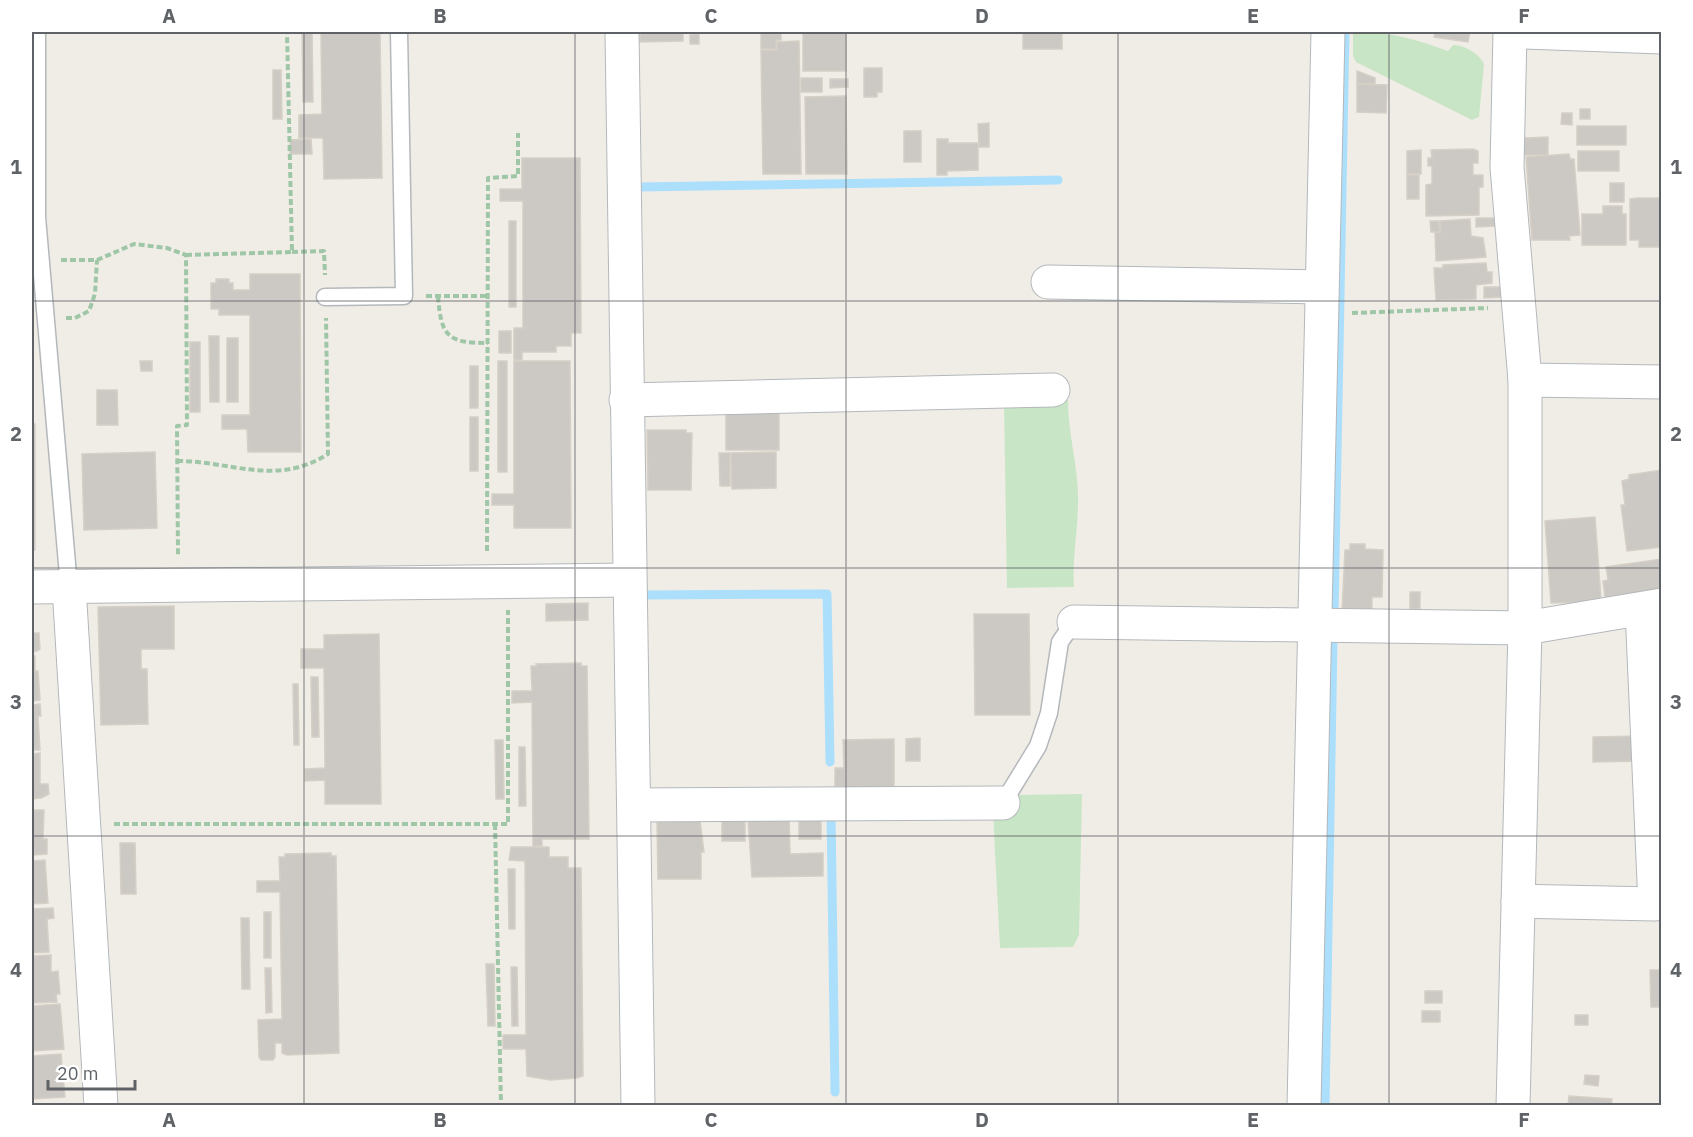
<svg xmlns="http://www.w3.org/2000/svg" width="1693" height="1137" viewBox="0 0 1693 1137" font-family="'IBM Plex Sans',sans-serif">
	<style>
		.green { fill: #c8e6c5 }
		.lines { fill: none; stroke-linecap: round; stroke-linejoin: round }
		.stream { stroke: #acdffb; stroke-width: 9 }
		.building { fill: #ccc8c3; stroke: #d5cfc6; stroke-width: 1.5 }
		.lane-casing { stroke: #b4b8bb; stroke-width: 19 }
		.street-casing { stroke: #b4b8bb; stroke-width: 35 }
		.path { stroke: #9fc7a7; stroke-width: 4; stroke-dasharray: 6 3; stroke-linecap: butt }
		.lane { stroke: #fff; stroke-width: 16 }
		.street { stroke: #fff; stroke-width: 33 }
		.grid { fill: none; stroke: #5f6367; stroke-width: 1.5; stroke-opacity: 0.55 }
		.neatline { fill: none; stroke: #5f6367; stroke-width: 2 }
		.grid-label { font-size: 20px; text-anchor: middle; font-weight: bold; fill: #5f6367 }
	</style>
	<rect width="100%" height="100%" fill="#f0ede7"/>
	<g class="green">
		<path d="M1353 32C1387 31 1416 39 1448 51L1453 45C1464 45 1479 53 1484 64L1479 117 1472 120 1356 62 1353 56Z"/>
		<path d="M1068 400C1068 432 1077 462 1078 493 1079 525 1072 556 1074 587L1007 588 1004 402Z"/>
		<path d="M1082 794 1079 935 1073 947 1000 948 993 812 1017 795Z"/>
	</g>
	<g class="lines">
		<g class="stream">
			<path d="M639 187 1058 180"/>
			<path d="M644 595 827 594 830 762"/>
			<path d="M1334 613 1345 32"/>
			<path d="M831 813 835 1092"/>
			<path d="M1325 1106 1333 640"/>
		</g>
	</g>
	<g class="building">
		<path d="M302 32H312L313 102H303Z"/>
		<path d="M321 32H380L382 178 324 179 323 138H299V115L322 114Z"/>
		<path d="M640 32H683V41L640 42Z"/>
		<path d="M761 32H781V40H776V49H761Z"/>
		<path d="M846 32V71H803V33Z"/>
		<rect x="1023" y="32" width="39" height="17"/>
		<path d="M1435 32H1470L1468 42 1434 37Z"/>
		<path d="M699 34V44H690V35Z"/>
		<path d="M799 41 801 174H763L761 50H777V42Z"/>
		<path d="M864 68H882V92H877V97H864Z"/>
		<path d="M273 70H281L282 119H273Z"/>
		<path d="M1357 71 1375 78V84H1357Z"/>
		<rect x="801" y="78" width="21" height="14"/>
		<path d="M830 79H848V87L830 88Z"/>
		<path d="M1357 84 1387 85 1386 113 1357 112Z"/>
		<path d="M846 96 847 174H806L805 97Z"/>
		<rect x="1580" y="109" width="10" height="10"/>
		<path d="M1562 113H1572V125L1561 124Z"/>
		<path d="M989 123V147H979L978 124Z"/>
		<rect x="1577" y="126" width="49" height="19"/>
		<rect x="904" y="131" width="17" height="31"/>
		<path d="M1548 137V155H1523V138Z"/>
		<path d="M311 139 312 154H290V140Z"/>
		<path d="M937 139H948V143H978V170L947 171V175H937Z"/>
		<path d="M1473 149 1478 151V163H1473V175H1483V187H1479V215L1426 216V185L1432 184V166H1428V158H1432L1431 150Z"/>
		<path d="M1421 150V174H1407V151Z"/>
		<rect x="1578" y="151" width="41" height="20"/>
		<path d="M1569 154 1570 159H1574L1580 235 1569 236 1570 240H1532L1526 157Z"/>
		<path d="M522 158H580L581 333H571V346H556V352H522V360H514V328H523V201H500V189H522Z"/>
		<rect x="1407" y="175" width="12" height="24"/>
		<rect x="1610" y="183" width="14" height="19"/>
		<path d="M1638 198H1662V247H1639V240H1630V199Z"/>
		<path d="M1603 206H1622V214H1626V245H1582V214H1603Z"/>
		<path d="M1476 218H1497V226L1476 227Z"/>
		<path d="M1470 219 1471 236 1483 238 1486 257 1436 261 1435 233 1441 232 1440 221Z"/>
		<rect x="509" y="221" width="7" height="86"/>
		<path d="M1430 221H1439L1440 232H1431Z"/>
		<path d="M1486 263 1487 272H1492V283L1476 285V299L1436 300 1434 268H1443V265Z"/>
		<path d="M250 274H300L301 452H248L247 429H222V415H250V315H219V309H211V283H216V279H229V283H233V290H250Z"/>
		<path d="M1484 287H1502L1503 297 1484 298Z"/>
		<rect x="499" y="331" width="12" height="22"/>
		<path d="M209 336H219V402H210Z"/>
		<rect x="227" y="338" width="11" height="64"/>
		<rect x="190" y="342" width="10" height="70"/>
		<path d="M140 361H152V371H141Z"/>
		<rect x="498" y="361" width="9" height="111"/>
		<path d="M514 361H570L571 528H514V505H492V494H514Z"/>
		<rect x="470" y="366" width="8" height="42"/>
		<path d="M97 390H117L118 425H97Z"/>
		<rect x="726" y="410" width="53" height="40"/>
		<rect x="470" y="417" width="8" height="54"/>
		<rect x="32" y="424" width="3" height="126"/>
		<path d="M647 430H686V433H692L691 490H648Z"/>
		<path d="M155 452 157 528 84 530 82 454Z"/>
		<path d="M776 452V488L732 489 731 453Z"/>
		<path d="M719 453H730V486H720Z"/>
		<path d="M1662 470V547L1627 551 1621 505H1625L1622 481 1629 479V475Z"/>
		<path d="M1595 517 1601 599 1594 600V602L1551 603 1545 521Z"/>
		<path d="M1350 544H1365V549L1383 550 1382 597H1372V613H1342L1345 550H1350Z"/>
		<path d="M1662 559V591L1605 597 1603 581 1608 580 1606 567Z"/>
		<rect x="1410" y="592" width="10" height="17"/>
		<path d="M588 603V620L546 621V604Z"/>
		<path d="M174 606V649H141V669H147L148 724 101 725 98 607Z"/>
		<path d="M974 614H1029L1030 715H975Z"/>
		<path d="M32 633H39L40 649 37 651 32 652Z"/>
		<path d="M379 634 381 804H325V780L305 781V769L325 768 324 668H301V649H324V635Z"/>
		<path d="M32 656H35V671H38L40 700 32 701Z"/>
		<path d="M581 663V666H587L589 839H542V846H533L532 702 512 703V691H532L531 666H537L536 664Z"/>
		<path d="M311 677H318L319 737H312Z"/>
		<path d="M293 684H298L299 745H294Z"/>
		<path d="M40 704 41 716H38L40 750H32V705Z"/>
		<path d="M1640 736 1641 761 1593 762V737Z"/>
		<path d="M920 738V761H906V739Z"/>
		<path d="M894 739V788L844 789V786H835V768H844L843 740Z"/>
		<path d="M495 740H503L504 799H496Z"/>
		<path d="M519 747H525L526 806H519Z"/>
		<path d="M40 753V784H48L49 794 41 798 32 799V754Z"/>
		<path d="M32 810H44L43 839H47V854L32 855Z"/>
		<path d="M789 814 790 854 823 853V876L752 877 748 819Z"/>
		<rect x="799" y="814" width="22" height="25"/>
		<rect x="722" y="815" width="23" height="26"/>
		<path d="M700 821 704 852H701V879H658L657 822Z"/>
		<path d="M120 843H135L136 894H121Z"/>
		<path d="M511 847H549V857H568V868H581L583 1076 577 1078 550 1080 527 1076 526 1049H503V1035H526L525 861 509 860Z"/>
		<path d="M331 853V856H336L339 1053 287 1055 282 1053V1043H275V1057L273 1060H261L259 1057 258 1020 282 1019 280 892H257V881H280L279 857H285V854Z"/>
		<path d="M45 860 48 903 32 904V861Z"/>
		<path d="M508 869H515V929H509Z"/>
		<path d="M53 908 54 918 47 919 49 952 32 953V909Z"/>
		<rect x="264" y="912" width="7" height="46"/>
		<path d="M241 918H249L250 989H242Z"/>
		<path d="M51 955V972L58 971 60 994H56L57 1002 32 1003V956Z"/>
		<path d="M486 964H494L495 1026H488Z"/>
		<path d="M511 967H517L518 1026H512Z"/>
		<path d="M265 968H271L272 1012 266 1013Z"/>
		<path d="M1650 970H1662V1007H1651Z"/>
		<rect x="1425" y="991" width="17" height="12"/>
		<path d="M60 1004 64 1049 32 1051V1006Z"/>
		<rect x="1422" y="1011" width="18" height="11"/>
		<rect x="1575" y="1015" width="13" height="10"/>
		<path d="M61 1054 65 1097 32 1099V1056Z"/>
		<path d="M1585 1075 1599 1076 1598 1086 1584 1084Z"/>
		<path d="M1569 1096 1612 1099 1611 1106H1568Z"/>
	</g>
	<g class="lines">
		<defs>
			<g id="lane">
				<path d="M37 32V217L69 587"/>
				<path d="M325 297 404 296 399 32"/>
				<path d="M1003 803 1038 746 1049 713 1060 642 1074 622"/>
			</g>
			<g id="street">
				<path d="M622 32 638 1106"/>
				<path d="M1510 32 1507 167 1525 380V628L1513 1106"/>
				<path d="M1521 32 1662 37"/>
				<path d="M1048 282 1321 287"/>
				<path d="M1525 380 1662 382"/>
				<path d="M626 400 1053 390"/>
				<path d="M32 587 629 580"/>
				<path d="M69 587 101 1106"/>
				<path d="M1074 622 1525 628 1662 605"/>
				<path d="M634 805 1003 803"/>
				<path d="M1518 901 1655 904 1642 609"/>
				<path d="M1304 1106 1328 32"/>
			</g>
		</defs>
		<use href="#lane" class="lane-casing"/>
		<use href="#street" class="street-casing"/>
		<g class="path">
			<path d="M292 252 324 251 325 275"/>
			<path d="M186 255 292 252 287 32"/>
			<path d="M61 260H97L134 244 167 248 186 255 187 425 177 426 178 555"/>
			<path d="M426 296H488"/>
			<path d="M438 296C441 336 447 343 488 343"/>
			<path d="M1352 313 1488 308"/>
			<path d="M66 318H75L89 311 95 294 97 260"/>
			<path d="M177 461C232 461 276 487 328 454L326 318"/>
			<path d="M487 551 488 178 518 176V133"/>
			<path d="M114 824H508V610"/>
			<path d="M495 824 501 1106"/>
		</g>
		<use href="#lane" class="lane"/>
		<use href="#street" class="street"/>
	</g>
	<path class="grid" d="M304 32V1106M575 32V1106M846 32V1106M1118 32V1106M1389 32V1106M32 301H1662M32 568H1662M32 836H1662"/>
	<rect width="1693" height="1137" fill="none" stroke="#ffffff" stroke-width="66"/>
	<path d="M48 1080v9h87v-9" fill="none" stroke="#5f6367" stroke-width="3"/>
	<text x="57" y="1080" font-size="18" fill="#5f6367" stroke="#ffffff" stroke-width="4.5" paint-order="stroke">20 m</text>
	<rect x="33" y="33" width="1627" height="1071" class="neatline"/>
	<g class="grid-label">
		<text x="169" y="23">A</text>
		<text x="440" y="23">B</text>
		<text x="711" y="23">C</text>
		<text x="982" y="23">D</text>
		<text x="1253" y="23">E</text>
		<text x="1524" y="23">F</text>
		<text x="16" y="174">1</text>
		<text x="1676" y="174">1</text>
		<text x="16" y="441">2</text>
		<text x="1676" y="441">2</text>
		<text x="16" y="709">3</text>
		<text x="1676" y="709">3</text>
		<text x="16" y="977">4</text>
		<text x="1676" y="977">4</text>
		<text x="169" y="1127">A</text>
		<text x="440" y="1127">B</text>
		<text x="711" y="1127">C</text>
		<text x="982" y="1127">D</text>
		<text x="1253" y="1127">E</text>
		<text x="1524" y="1127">F</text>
	</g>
</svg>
